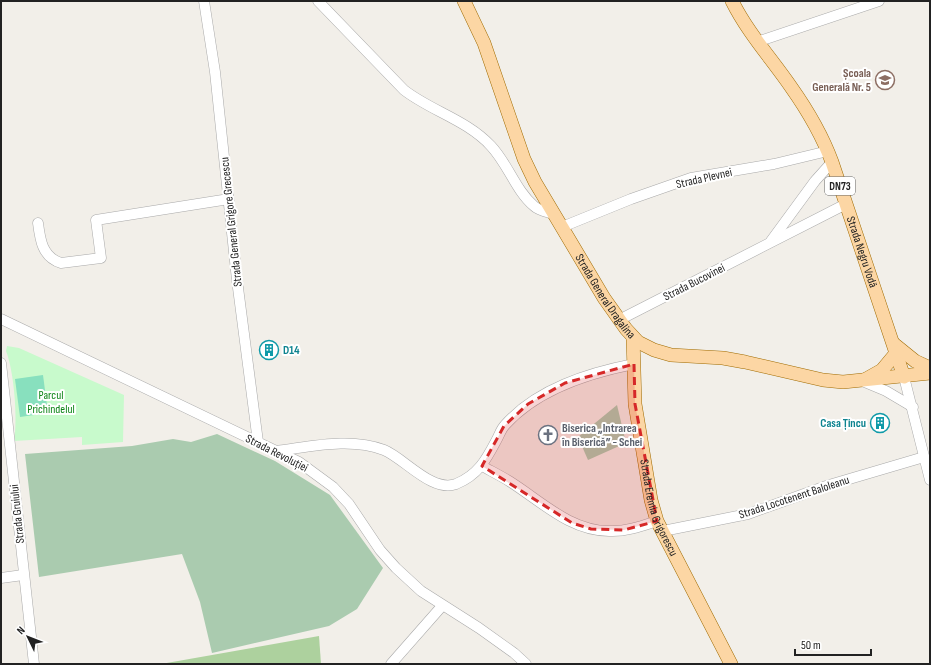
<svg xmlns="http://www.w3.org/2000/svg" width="931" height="665" viewBox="0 0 931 665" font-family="'Sofia Sans Condensed',sans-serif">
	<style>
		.forest { fill: #add19e }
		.cemetery { fill: #aacbaf }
		.park { fill: #c8facc }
		.pitch { fill: #88e0be }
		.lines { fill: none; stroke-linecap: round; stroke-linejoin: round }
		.minor-casing { stroke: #a9a9a9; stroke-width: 11 }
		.major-casing { stroke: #a06b00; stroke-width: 14 }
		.minor { stroke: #fff; stroke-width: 10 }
		.major { stroke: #fcd6a4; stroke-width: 13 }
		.marked { fill: #d62828; fill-opacity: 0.2; stroke: #d62828; stroke-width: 3; stroke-dasharray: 8 5; stroke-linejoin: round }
		.labels { text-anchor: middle; stroke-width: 4; stroke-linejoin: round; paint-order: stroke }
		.shield { fill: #fff; stroke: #646464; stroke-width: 1 }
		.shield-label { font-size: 11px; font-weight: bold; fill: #222 }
		.education-label { font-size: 12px; font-weight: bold; fill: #785e54; stroke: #fff; text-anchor: end }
		.street-label { font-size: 12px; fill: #222; stroke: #fff }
		.culture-label { font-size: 12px; font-weight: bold; fill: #0d838f; stroke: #fff; text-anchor: start }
		.park-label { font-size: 12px; fill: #0c8416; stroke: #fff }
		.worship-label { font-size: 12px; font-weight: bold; fill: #5b616d; stroke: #fff; text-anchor: start }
	</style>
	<rect width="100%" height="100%" fill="#f2efe9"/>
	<path class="forest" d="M319 636 321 664H161Z"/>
	<g class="cemetery">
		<path d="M617 405 626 443 588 460 578 437Z"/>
		<path d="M217 434 275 461 330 495 383 568 357 609 329 626 212 653 200 602 182 554 39 577 25 454 132 446 173 439 191 442Z"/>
	</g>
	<path class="park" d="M7 346 19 348 124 395 123 442 82 445V437L14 441C18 419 14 371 6 351Z"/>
	<path class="pitch" d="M43 375 48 413 20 417 15 379Z"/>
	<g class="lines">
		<defs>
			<g id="minor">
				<path d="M204 1 215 72 237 280 258 442"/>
				<path d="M318 1 404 90C431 111 467 120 491 146 508 164 516 191 534 206 539 211 548 212 554 214"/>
				<path d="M757 42 879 1"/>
				<path d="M38 223C40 239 42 257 61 263L101 258 96 220 229 199"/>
				<path d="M562 227 631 199 691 178 774 164 828 151"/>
				<path d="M771 241 815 181 832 162"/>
				<path d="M1 319 299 462 333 487 349 504 380 550 396 568 421 591 479 628 514 653 526 664"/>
				<path d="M619 320 846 204"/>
				<path d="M1 363 34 664"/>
				<path d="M904 377 930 480"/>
				<path d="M862 381 886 391 913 407"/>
				<path d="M276 451C310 447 350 437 384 450 404 458 432 493 456 484 478 475 486 460 496 441 499 436 501 429 505 425 537 389 588 373 634 364"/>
				<path d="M482 466C491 471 501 476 509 481 541 501 570 531 609 531 626 532 642 526 657 521"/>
				<path d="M663 531 748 514 829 485 924 457"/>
				<path d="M1 578 23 575"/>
				<path d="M391 664 442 606"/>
			</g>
			<g id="major">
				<path id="s1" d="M464 1 484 43 524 159 535 182 604 298 626 329 638 342 654 350 671 355 723 358 745 362 823 380 843 382 930 373"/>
				<path id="s2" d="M732 1C748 33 771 58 791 87 808 111 822 135 832 162L904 377"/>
				<path id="s3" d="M633 337 635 404 651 500 657 521 731 664"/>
				<path d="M894 344 915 361 930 368"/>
				<path d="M866 379 882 370 897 352"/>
			</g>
		</defs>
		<use href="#minor" class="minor-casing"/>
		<use href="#major" class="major-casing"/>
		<use href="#minor" class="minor"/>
		<use href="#major" class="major"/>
	</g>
	<path class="marked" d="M634 364 635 404 657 521 624 530 591 529 572 523 482 466 504 426 528 404 565 383Z"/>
	<defs>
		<symbol id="school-ring" viewBox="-11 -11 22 22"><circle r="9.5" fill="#fff" stroke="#8d6e63" stroke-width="1.5"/><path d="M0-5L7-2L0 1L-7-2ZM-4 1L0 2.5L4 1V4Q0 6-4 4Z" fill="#8d6e63"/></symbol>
		<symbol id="building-ring" viewBox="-11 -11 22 22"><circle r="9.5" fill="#fff" stroke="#0f9aa8" stroke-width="1.5"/><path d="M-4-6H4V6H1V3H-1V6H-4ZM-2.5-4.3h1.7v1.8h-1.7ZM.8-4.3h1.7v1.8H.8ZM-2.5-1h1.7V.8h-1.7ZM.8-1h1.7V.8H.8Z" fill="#0f9aa8"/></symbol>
		<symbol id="church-ring" viewBox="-11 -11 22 22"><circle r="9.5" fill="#fff" stroke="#6b7280" stroke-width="1.5"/><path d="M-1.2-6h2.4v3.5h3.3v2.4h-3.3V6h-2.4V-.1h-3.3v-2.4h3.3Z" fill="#6b7280"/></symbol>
	</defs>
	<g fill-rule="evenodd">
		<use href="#school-ring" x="874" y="69" width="22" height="22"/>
		<use href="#building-ring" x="258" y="339" width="22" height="22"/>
		<use href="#building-ring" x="869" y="412" width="22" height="22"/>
		<use href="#church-ring" x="537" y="424" width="22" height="22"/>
	</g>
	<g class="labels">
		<rect class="shield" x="825" y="177" width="30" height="18" rx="3"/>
		<g class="shield-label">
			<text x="840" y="190">DN73</text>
		</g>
		<g class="education-label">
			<text x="871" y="77">Școala<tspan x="871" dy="14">Generală Nr. 5</tspan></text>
		</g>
		<g class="street-label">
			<text transform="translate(704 178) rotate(-13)" y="4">Strada Plevnei</text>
			<text transform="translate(231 222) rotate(-96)" y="4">Strada General Grigore Grecescu</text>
			<text dy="4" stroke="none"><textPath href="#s2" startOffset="285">Strada Negru Vodă</textPath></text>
			<text transform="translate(694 282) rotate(-27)" y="4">Strada Bucovinei</text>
			<text dy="4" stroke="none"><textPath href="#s1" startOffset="329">Strada General Dragalina</textPath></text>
			<text transform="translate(277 453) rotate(27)" y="4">Strada Revoluției</text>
			<text transform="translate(794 497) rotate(-18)" y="4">Strada Locotenent Baloleanu</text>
			<text dy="4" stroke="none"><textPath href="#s3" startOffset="174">Strada Eremia Grigorescu</textPath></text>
			<text transform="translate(17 514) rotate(-96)" y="4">Strada Gruiului</text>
		</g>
		<g class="culture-label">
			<text x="283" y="354">D14</text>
			<text x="866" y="427" text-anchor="end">Casa Țincu</text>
		</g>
		<g class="park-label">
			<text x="51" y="399">Parcul<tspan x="51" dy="14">Prichindelul</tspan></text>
		</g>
		<g class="worship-label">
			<text x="562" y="432">Biserica „Intrarea<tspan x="562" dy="14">în Biserică” - Schei</tspan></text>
		</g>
	</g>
	<rect width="931" height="665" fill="none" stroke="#222222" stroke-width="4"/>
	<g transform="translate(28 637) rotate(313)" stroke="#ffffff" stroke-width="3" paint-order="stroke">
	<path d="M0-3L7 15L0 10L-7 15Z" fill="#222222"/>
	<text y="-6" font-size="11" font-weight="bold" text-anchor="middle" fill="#222222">N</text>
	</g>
	<path d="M795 649v6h76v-6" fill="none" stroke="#222222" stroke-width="2"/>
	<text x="801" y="649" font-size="12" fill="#222222" stroke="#ffffff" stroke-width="3" paint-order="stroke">50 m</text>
</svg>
